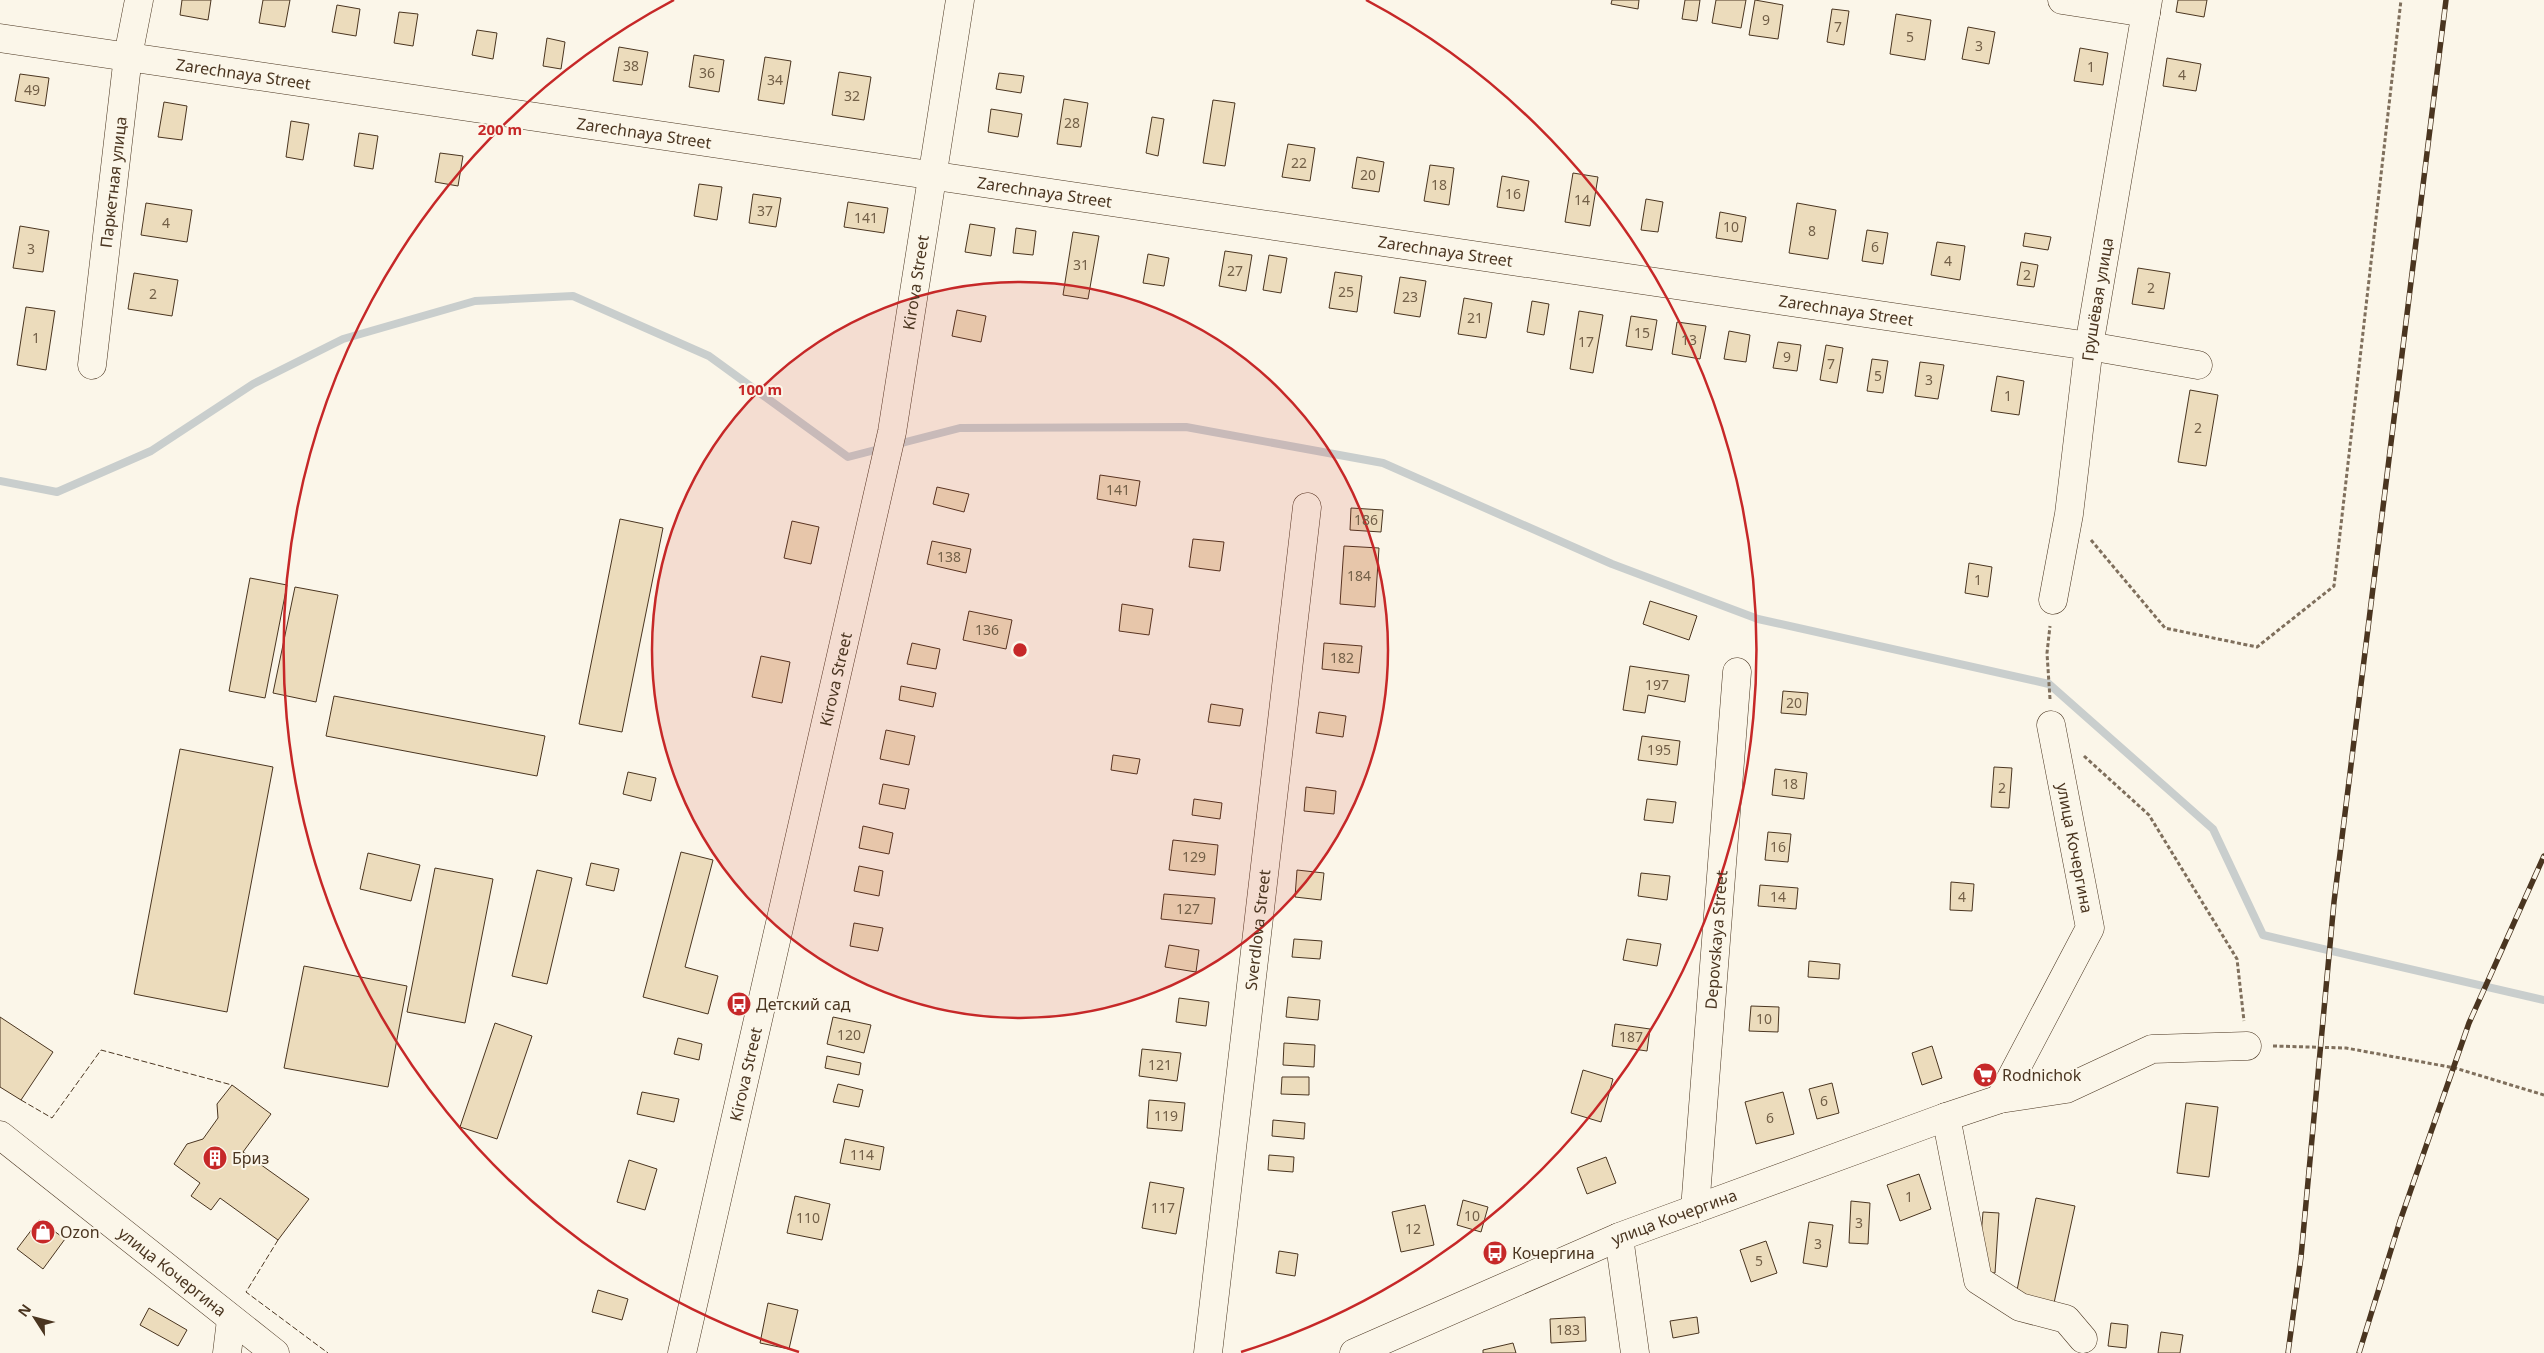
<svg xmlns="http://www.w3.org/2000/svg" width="2544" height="1353" viewBox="0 0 2544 1353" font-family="'Noto Sans',sans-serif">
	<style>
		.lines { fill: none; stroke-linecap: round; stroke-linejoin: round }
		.stream { stroke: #c9cecd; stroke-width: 8 }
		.building { fill: #ecdcbc; stroke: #4a3520 }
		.minor-casing { stroke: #4a3520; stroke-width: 29 }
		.path { stroke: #7f6f5c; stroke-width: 3; stroke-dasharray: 4 2.5; stroke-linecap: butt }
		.minor { stroke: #fbf6e9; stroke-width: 28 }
		.rail-casing { stroke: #4a3520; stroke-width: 5.5 }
		.rail { stroke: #fbf6e9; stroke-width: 4; stroke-dasharray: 11; stroke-linecap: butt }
		.fence { stroke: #4a3520; stroke-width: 1; stroke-dasharray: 6 2.5; stroke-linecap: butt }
		.ring { fill: none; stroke: #c62828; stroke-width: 2.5 }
		.labels { text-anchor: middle; stroke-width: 4; stroke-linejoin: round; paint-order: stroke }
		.number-label { font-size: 14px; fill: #725f47 }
		.street-label { font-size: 16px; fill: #4a3520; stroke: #fbf6e9 }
		.poi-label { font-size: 16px; fill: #4a3520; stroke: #fbf6e9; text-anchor: start }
		.centre { fill: #c62828; stroke: #fbf6e9; stroke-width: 2.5 }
		.ring-label { font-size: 15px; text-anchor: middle; font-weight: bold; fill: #c62828; stroke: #fbf6e9; stroke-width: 4; stroke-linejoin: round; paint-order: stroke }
	</style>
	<rect width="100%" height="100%" fill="#fbf6e9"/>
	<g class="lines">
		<g class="stream">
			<path d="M894 445 960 428 1186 427 1383 463 1612 564 1758 619 2049 684 2213 829 2263 935 2544 1000"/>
			<path d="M0 481 57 492 151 451 253 384 343 339 475 301 573 296 709 356 848 457 883 448"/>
		</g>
	</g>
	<g class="building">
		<path d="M182 0H211L208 20 180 15Z"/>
		<path d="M263 0H290L285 27 259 23Z"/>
		<path d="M1612 0H1639L1638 9 1611 4Z"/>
		<path d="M1685 0H1700L1697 21 1682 19Z"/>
		<path d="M1716 0H1746L1741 28 1712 23Z"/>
		<path d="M1755 0 1783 5 1778 39 1749 35Z"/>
		<path d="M2178 0H2207L2204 17 2176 12Z"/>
		<path d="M337 5 360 9 356 36 332 32Z"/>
		<path d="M1832 9 1849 11 1844 45 1827 42Z"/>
		<path d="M399 12 418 14 413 46 394 43Z"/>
		<path d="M1896 14 1931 20 1925 60 1890 54Z"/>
		<path d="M1968 27 1995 32 1989 64 1962 59Z"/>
		<path d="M477 30 497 33 493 59 472 55Z"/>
		<path d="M547 38 565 42 561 69 543 66Z"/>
		<path d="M619 47 648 52 642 85 613 81Z"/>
		<path d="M2080 48 2108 53 2103 85 2074 81Z"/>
		<path d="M694 55 724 60 719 92 689 87Z"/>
		<path d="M765 57 791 61 784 104 758 100Z"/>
		<path d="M2167 58 2201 64 2196 91 2163 86Z"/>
		<path d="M839 72 871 77 864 120 832 115Z"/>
		<path d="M999 73 1024 76 1021 93 996 89Z"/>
		<path d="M20 74 49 78 45 106 15 101Z"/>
		<path d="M1064 99 1088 103 1081 147 1057 144Z"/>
		<path d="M1213 100 1235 103 1225 166 1203 163Z"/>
		<path d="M164 102 187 106 182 140 158 137Z"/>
		<path d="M991 109 1022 114 1018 137 988 132Z"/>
		<path d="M1152 117 1164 119 1158 156 1146 153Z"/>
		<path d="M291 121 309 124 303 160 286 157Z"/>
		<path d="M359 133 378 136 373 169 354 166Z"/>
		<path d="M1288 144 1315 148 1310 181 1282 177Z"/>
		<path d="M440 153 463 156 458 186 435 182Z"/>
		<path d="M1357 157 1384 162 1379 192 1352 188Z"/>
		<path d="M1430 165 1454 168 1449 205 1424 201Z"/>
		<path d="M1573 173 1598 177 1590 226 1565 222Z"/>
		<path d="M1502 176 1529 181 1524 211 1497 207Z"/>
		<path d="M699 184 722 187 717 220 694 216Z"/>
		<path d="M753 194 781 198 776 227 749 223Z"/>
		<path d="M1646 199 1663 202 1658 232 1641 230Z"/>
		<path d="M848 202 888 208 884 233 844 227Z"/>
		<path d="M146 203 192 210 187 242 141 235Z"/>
		<path d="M1797 203 1836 210 1828 259 1789 253Z"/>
		<path d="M1720 212 1746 217 1742 242 1716 238Z"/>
		<path d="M970 224 995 228 991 256 965 252Z"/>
		<path d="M20 226 49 231 43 272 13 268Z"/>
		<path d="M1016 228 1036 231 1033 255 1013 253Z"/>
		<path d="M1867 230 1888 233 1883 264 1862 261Z"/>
		<path d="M1073 232 1099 236 1088 299 1063 295Z"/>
		<path d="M2025 233 2051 237 2048 250 2023 246Z"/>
		<path d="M1937 242 1965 246 1960 280 1931 275Z"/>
		<path d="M1225 251 1252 255 1246 291 1219 286Z"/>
		<path d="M1148 254 1169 258 1164 286 1143 283Z"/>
		<path d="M1269 255 1287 258 1281 293 1263 290Z"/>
		<path d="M2021 262 2038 265 2034 287 2017 285Z"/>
		<path d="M2138 268 2170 273 2164 309 2132 304Z"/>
		<path d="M1335 272 1362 276 1357 312 1329 308Z"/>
		<path d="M134 273 178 280 172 316 128 309Z"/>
		<path d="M1400 277 1426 281 1420 317 1394 313Z"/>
		<path d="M1464 298 1492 303 1486 338 1458 334Z"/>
		<path d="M1532 301 1549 304 1544 335 1527 332Z"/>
		<path d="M26 307 55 311 46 370 17 365Z"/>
		<path d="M957 310 986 316 981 342 952 336Z"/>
		<path d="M1579 311 1603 315 1593 373 1570 369Z"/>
		<path d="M1631 316 1657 320 1652 350 1626 346Z"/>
		<path d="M1677 322 1706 326 1700 359 1672 354Z"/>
		<path d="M1729 331 1750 335 1746 362 1724 359Z"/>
		<path d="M1778 342 1801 345 1797 371 1773 368Z"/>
		<path d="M1826 345 1843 348 1837 383 1820 380Z"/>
		<path d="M1872 359 1888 361 1883 393 1867 391Z"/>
		<path d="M1920 362 1944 365 1938 399 1915 396Z"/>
		<path d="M1997 376 2024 381 2019 415 1991 411Z"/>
		<path d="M2190 390 2218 395 2206 466 2178 462Z"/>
		<path d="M1100 475 1140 481 1136 506 1097 499Z"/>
		<path d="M937 487 969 494 964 512 933 504Z"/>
		<path d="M1351 508 1383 510 1381 532 1350 530Z"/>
		<path d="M620 519 663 528 622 732 579 724Z"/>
		<path d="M792 521 819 527 811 564 784 558Z"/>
		<path d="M1193 539 1224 542 1220 571 1189 567Z"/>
		<path d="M932 541 971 549 966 573 927 564Z"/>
		<path d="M1344 546 1379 548 1375 607 1340 604Z"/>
		<path d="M1969 563 1992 567 1988 597 1965 593Z"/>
		<path d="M250 578 287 585 265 698 229 691Z"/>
		<path d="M295 587 338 595 316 702 273 693Z"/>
		<path d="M1650 601 1697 616 1689 640 1643 624Z"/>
		<path d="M1122 604 1153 609 1149 635 1119 631Z"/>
		<path d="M969 611 1012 620 1006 649 963 640Z"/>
		<path d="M912 643 940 649 936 669 907 664Z"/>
		<path d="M1324 643 1362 646 1359 673 1322 669Z"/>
		<path d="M761 656 790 662 782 703 752 697Z"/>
		<path d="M1630 666 1689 675 1685 702 1648 695 1645 713 1623 710Z"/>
		<path d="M901 686 936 693 933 707 899 700Z"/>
		<path d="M1783 691 1808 693 1806 715 1781 713Z"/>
		<path d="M334 696 545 736 537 776 326 736Z"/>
		<path d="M1211 704 1243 709 1240 726 1208 722Z"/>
		<path d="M1319 712 1346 716 1343 737 1316 733Z"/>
		<path d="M886 730 915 736 909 765 880 759Z"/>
		<path d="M1642 736 1680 741 1677 765 1638 760Z"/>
		<path d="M180 749 273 767 227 1012 134 994Z"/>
		<path d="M1113 755 1140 759 1137 774 1111 770Z"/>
		<path d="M1994 767 2012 768 2009 808 1991 807Z"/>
		<path d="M1775 769 1807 773 1804 799 1772 795Z"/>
		<path d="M628 772 656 778 651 801 623 794Z"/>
		<path d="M883 784 909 789 905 809 879 804Z"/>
		<path d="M1306 787 1336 791 1334 814 1304 811Z"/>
		<path d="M1194 799 1222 803 1220 819 1192 815Z"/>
		<path d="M1647 799 1676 802 1673 823 1644 820Z"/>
		<path d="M863 826 893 833 889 854 859 848Z"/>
		<path d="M1768 832 1791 834 1788 862 1765 860Z"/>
		<path d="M1173 840 1218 845 1215 875 1169 870Z"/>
		<path d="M681 852 713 860 685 967 718 976 708 1014 643 997Z"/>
		<path d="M368 853 420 865 411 901 360 889Z"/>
		<path d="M591 863 619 869 614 891 586 885Z"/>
		<path d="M859 866 883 871 879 896 854 891Z"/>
		<path d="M435 868 493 879 465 1023 407 1012Z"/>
		<path d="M537 870 572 878 547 984 512 976Z"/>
		<path d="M1297 870 1324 873 1321 900 1295 897Z"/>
		<path d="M1641 873 1670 876 1667 900 1638 896Z"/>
		<path d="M1951 882 1974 884 1972 911 1950 910Z"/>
		<path d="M1760 885 1798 888 1796 909 1758 906Z"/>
		<path d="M1164 894 1215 898 1212 924 1161 919Z"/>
		<path d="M854 923 883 928 878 951 850 946Z"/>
		<path d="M1294 939 1322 941 1320 959 1292 957Z"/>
		<path d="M1627 939 1661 944 1657 966 1623 960Z"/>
		<path d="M1169 945 1199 950 1196 972 1165 967Z"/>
		<path d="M1809 961 1840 964 1839 979 1808 977Z"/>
		<path d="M304 966 407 986 388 1087 284 1068Z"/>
		<path d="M1288 997 1320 1000 1318 1020 1286 1017Z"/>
		<path d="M1179 998 1209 1002 1206 1026 1176 1022Z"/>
		<path d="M1751 1006 1779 1007 1778 1032 1749 1031Z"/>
		<path d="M0 1017 53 1052 21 1100 0 1087Z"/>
		<path d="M833 1017 871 1025 864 1053 827 1044Z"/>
		<path d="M495 1023 532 1036 497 1139 460 1127Z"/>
		<path d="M1615 1024 1650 1029 1647 1051 1612 1046Z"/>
		<path d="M678 1038 702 1044 699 1060 674 1054Z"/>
		<path d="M1284 1043 1315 1045 1314 1067 1283 1065Z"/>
		<path d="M1932 1046 1942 1078 1922 1085 1912 1053Z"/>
		<path d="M1142 1049 1181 1053 1177 1081 1139 1076Z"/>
		<path d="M827 1056 861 1063 859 1075 825 1068Z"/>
		<path d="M1583 1070 1613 1079 1601 1122 1571 1113Z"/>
		<path d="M1282 1077H1309V1095L1281 1094Z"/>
		<path d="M1832 1083 1839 1113 1817 1119 1809 1089Z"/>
		<path d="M838 1084 863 1090 859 1107 833 1102Z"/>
		<path d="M232 1085 271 1114 243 1152 309 1199 278 1240 220 1198 211 1210 191 1196 200 1183 174 1164 187 1144 203 1139 218 1118 217 1104Z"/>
		<path d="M642 1092 679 1099 674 1122 637 1114Z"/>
		<path d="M1783 1092 1794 1134 1756 1144 1745 1102Z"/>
		<path d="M1149 1100 1185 1103 1182 1131 1147 1128Z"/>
		<path d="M2186 1103 2218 1107 2209 1177 2177 1173Z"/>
		<path d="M1273 1120 1305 1123 1304 1139 1272 1136Z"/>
		<path d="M845 1139 884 1147 880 1170 840 1163Z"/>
		<path d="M1269 1155 1294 1157 1293 1172 1268 1170Z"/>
		<path d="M1606 1157 1616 1183 1587 1194 1577 1168Z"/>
		<path d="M629 1160 657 1169 645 1210 617 1202Z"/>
		<path d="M1919 1174 1931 1209 1900 1221 1887 1185Z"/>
		<path d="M1150 1182 1184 1188 1176 1234 1142 1228Z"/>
		<path d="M795 1196 830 1204 822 1240 787 1233Z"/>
		<path d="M2036 1198 2075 1206 2054 1303 2016 1295Z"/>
		<path d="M1463 1200 1488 1207 1481 1232 1457 1225Z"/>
		<path d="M1851 1201 1870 1203 1868 1244 1849 1243Z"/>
		<path d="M1425 1205 1434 1245 1401 1252 1392 1212Z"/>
		<path d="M1983 1212 1999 1213 1995 1273 1978 1272Z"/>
		<path d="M39 1220 65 1239 43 1269 17 1249Z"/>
		<path d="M1809 1222 1833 1225 1827 1267 1803 1263Z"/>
		<path d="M1766 1241 1777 1273 1751 1282 1740 1250Z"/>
		<path d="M1279 1251 1298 1254 1295 1276 1276 1273Z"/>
		<path d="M598 1290 628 1299 622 1320 592 1312Z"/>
		<path d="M768 1303 798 1310 789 1349 760 1343Z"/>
		<path d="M149 1308 187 1330 178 1346 140 1325Z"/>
		<path d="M1585 1317 1586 1341 1551 1343 1550 1319Z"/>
		<path d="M1697 1317 1699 1333 1673 1338 1670 1321Z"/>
		<path d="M2111 1323 2128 1325 2126 1348 2108 1346Z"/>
		<path d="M2161 1332 2183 1335 2180 1353H2158Z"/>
		<path d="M1513 1343 1516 1353H1483V1350Z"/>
	</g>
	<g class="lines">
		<defs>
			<g id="minor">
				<path d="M2062 0 2146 13"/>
				<path id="s1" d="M0 38 2089 346 2198 365"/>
				<path id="s2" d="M92 365 128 56 139 0"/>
				<path id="s3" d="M2053 600 2069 514 2089 346 2148 0"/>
				<path d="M2000 1099 2090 928 2051 725"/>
				<path d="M1946 1117 1978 1280 2020 1307 2066 1319 2083 1339"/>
				<path id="s4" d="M0 1135 275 1353"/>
				<path id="s5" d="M1695 1209 1737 672"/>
				<path d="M1619 1237 1635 1353"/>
				<path d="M227 1353 231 1320"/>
				<path id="s6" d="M682 1353 892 432 960 0"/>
				<path id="s7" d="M1208 1353 1307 507"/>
				<path id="s8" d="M1354 1353 1619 1237 1946 1117 2000 1099 2066 1089 2152 1049 2247 1046"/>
			</g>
		</defs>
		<use href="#minor" class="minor-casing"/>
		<g class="path">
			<path d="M2091 540 2165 628 2257 647 2334 586 2401 0"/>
			<path d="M2050 699 2047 653 2050 626"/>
			<path d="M2084 756 2149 815 2237 959 2244 1021"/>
			<path d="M2273 1046 2346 1048 2455 1068 2544 1095"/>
		</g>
		<use href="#minor" class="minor"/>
		<defs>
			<g id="rail">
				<path d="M2288 1353 2301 1257 2334 902 2446 0"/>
				<path d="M2359 1353 2400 1221 2469 1023 2544 856"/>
			</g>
		</defs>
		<use href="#rail" class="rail-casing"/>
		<use href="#rail" class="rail"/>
		<g class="fence">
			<path d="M21 1100 52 1118 101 1050 232 1085"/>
			<path d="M278 1240 246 1292 328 1353"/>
		</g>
	</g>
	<circle cx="1020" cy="650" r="368" fill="#c62828" fill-opacity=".12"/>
	<g class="ring">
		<circle cx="1020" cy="650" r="368"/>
		<path d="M799 1352A736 736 0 0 1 674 0M1366 0A736 736 0 0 1 1241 1352"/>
	</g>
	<defs>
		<symbol id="bus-disc" viewBox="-11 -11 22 22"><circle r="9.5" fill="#c62828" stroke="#fbf6e9"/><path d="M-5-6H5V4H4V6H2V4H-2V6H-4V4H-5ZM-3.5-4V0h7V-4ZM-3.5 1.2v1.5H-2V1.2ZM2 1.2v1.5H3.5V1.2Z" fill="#fff"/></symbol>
		<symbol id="supermarket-disc" viewBox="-11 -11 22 22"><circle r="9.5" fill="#c62828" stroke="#fbf6e9"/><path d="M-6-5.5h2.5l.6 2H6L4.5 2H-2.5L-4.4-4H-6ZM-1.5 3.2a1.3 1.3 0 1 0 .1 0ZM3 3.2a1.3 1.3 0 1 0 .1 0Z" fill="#fff"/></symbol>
		<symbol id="building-disc" viewBox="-11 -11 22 22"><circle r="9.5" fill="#c62828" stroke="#fbf6e9"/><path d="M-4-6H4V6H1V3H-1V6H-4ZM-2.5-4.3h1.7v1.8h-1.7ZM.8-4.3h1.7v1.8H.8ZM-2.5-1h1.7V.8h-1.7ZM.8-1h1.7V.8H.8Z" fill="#fff"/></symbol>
		<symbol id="shop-disc" viewBox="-11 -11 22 22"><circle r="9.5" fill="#c62828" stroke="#fbf6e9"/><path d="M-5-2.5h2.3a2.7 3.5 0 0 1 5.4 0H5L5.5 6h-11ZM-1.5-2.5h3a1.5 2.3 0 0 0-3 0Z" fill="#fff"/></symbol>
	</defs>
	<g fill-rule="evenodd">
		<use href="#bus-disc" x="725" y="990" width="28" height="28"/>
		<use href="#supermarket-disc" x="1971" y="1061" width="28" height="28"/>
		<use href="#building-disc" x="201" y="1144" width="28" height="28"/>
		<use href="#shop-disc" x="29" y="1218" width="28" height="28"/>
		<use href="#bus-disc" x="1481" y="1239" width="28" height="28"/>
	</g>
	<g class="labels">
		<g class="number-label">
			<text x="1766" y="25">9</text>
			<text x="1838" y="32">7</text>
			<text x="1910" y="42">5</text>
			<text x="1979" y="51">3</text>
			<text x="631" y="71">38</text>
			<text x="2091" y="72">1</text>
			<text x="707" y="78">36</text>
			<text x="2182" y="80">4</text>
			<text x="775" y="85">34</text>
			<text x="32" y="95">49</text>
			<text x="852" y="101">32</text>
			<text x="1072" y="128">28</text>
			<text x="1299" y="168">22</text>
			<text x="1368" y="180">20</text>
			<text x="1439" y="190">18</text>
			<text x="1513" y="199">16</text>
			<text x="1582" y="205">14</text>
			<text x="765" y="216">37</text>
			<text x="866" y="223">141</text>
			<text x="166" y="228">4</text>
			<text x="1731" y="232">10</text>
			<text x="1812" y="236">8</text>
			<text x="1875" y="252">6</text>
			<text x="31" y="254">3</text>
			<text x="1948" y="266">4</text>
			<text x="1081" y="270">31</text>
			<text x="1235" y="276">27</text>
			<text x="2027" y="280">2</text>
			<text x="2151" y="293">2</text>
			<text x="1346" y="297">25</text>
			<text x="153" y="299">2</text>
			<text x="1410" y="302">23</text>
			<text x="1475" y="323">21</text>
			<text x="1642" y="338">15</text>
			<text x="36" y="343">1</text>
			<text x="1689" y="345">13</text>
			<text x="1586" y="347">17</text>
			<text x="1787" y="362">9</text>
			<text x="1831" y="369">7</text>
			<text x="1878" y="381">5</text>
			<text x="1929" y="385">3</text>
			<text x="2008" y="401">1</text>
			<text x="2198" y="433">2</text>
			<text x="1118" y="495">141</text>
			<text x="1366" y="525">186</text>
			<text x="949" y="562">138</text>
			<text x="1359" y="581">184</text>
			<text x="1978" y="585">1</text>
			<text x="987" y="635">136</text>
			<text x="1342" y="663">182</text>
			<text x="1657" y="690">197</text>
			<text x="1794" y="708">20</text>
			<text x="1659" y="755">195</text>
			<text x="1790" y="789">18</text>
			<text x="2002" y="793">2</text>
			<text x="1778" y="852">16</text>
			<text x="1194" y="862">129</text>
			<text x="1778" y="902">14</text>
			<text x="1962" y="902">4</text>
			<text x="1188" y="914">127</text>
			<text x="1764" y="1024">10</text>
			<text x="849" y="1040">120</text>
			<text x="1631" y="1042">187</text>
			<text x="1160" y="1070">121</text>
			<text x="1824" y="1106">6</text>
			<text x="1166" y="1121">119</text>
			<text x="1770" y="1123">6</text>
			<text x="862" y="1160">114</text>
			<text x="1909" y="1202">1</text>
			<text x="1163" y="1213">117</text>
			<text x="1472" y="1221">10</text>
			<text x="808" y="1223">110</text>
			<text x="1859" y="1228">3</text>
			<text x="1413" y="1234">12</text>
			<text x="1818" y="1249">3</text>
			<text x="1759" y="1266">5</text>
			<text x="1568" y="1335">183</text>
		</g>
		<g class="street-label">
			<text dy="6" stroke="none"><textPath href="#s1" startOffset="246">Zarechnaya Street</textPath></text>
			<text dy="6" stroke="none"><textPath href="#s1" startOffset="651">Zarechnaya Street</textPath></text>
			<text dy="6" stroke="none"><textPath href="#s2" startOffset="184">Паркетная улица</textPath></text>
			<text dy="6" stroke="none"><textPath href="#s1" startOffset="1056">Zarechnaya Street</textPath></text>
			<text dy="6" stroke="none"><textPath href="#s1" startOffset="1461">Zarechnaya Street</textPath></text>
			<text dy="6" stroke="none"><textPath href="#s6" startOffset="1096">Kirova Street</textPath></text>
			<text dy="6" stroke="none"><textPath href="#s3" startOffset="304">Грушёвая улица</textPath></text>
			<text dy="6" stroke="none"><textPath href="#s1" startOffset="1866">Zarechnaya Street</textPath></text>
			<text dy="6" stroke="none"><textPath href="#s6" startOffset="691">Kirova Street</textPath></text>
			<text transform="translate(2075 848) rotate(79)" y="6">улица Кочергина</text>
			<text dy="6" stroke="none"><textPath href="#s7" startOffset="426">Sverdlova Street</textPath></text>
			<text dy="6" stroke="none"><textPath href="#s5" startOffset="270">Depovskaya Street</textPath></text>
			<text dy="6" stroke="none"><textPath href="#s6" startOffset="286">Kirova Street</textPath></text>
			<text dy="6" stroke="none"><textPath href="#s8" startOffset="348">улица Кочергина</textPath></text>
			<text dy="6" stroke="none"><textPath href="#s4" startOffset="220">улица Кочергина</textPath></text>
		</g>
		<g class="poi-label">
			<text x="756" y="1010">Детский сад</text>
			<text x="2002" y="1081">Rodnichok</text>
			<text x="232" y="1164">Бриз</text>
			<text x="60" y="1238">Ozon</text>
			<text x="1512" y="1259">Кочергина</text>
		</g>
	</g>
	<circle cx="1020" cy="650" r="8" class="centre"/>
	<g class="ring-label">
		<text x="500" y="135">200 m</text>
		<text x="760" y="395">100 m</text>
	</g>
	<g transform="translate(35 1318) rotate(306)" stroke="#fbf6e9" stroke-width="4" paint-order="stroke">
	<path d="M0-4L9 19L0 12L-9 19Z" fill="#4a3520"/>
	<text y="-8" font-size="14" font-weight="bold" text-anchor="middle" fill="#4a3520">N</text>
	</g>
</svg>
